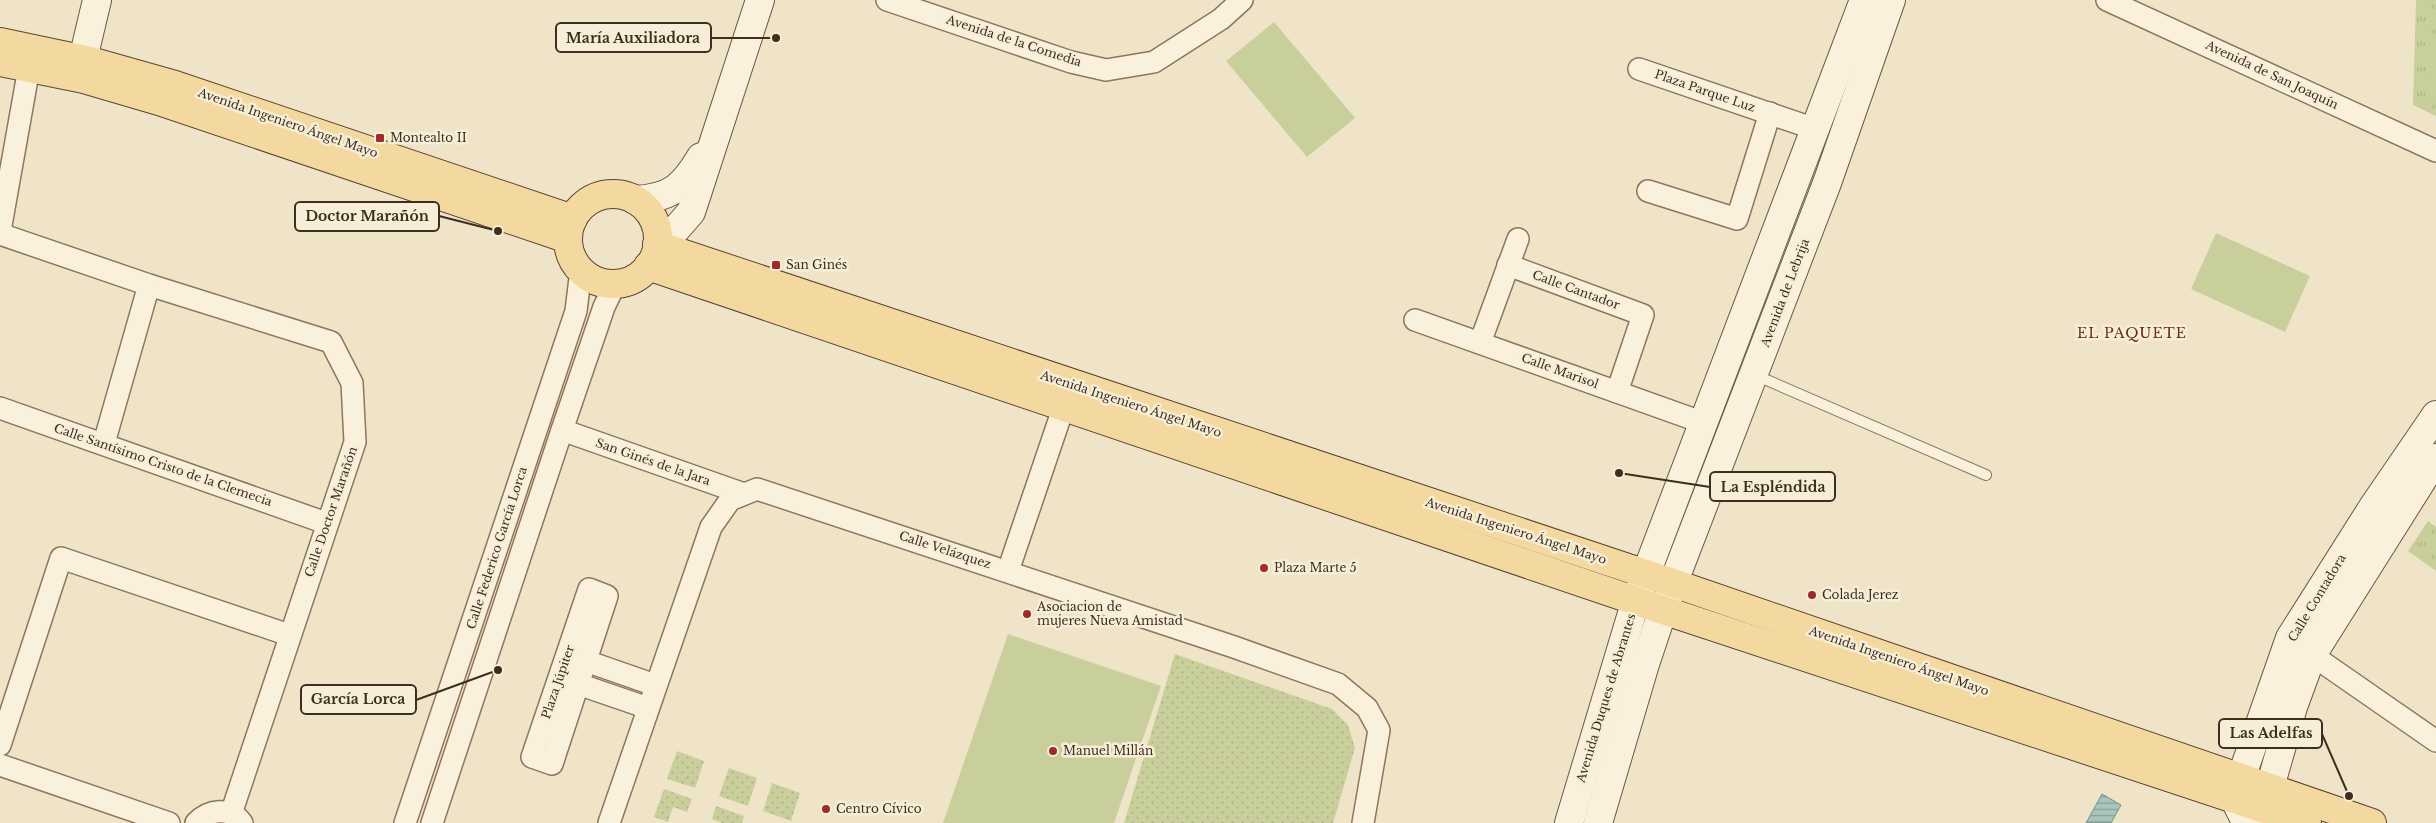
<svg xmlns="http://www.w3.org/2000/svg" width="2436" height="823" viewBox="0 0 2436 823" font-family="'Libre Baskerville',serif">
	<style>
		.grass { fill: url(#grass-dots) }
		.park { fill: url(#park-tufts) }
		.pitch { fill: #c9cf9b }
		.water { fill: url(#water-rules); stroke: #6f938a }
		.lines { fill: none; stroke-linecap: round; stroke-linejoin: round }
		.lane-casing { stroke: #8d765c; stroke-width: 12 }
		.street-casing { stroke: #8d765c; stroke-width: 24 }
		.secondary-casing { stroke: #6f573f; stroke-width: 30 }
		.primary-casing { stroke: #5b4430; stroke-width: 30 }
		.lane { stroke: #faf1dc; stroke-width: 10 }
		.street { stroke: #faf1dc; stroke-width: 21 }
		.secondary { stroke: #faf1dc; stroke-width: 28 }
		.primary { stroke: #f3d9a0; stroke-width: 28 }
		.poi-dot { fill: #9e2a2b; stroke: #f7eed8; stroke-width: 2 }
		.labels { text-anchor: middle; stroke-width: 5; stroke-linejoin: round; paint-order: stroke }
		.street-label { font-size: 12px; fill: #3d2e20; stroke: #f7eed8 }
		.poi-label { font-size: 12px; fill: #3d2e20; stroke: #f7eed8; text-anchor: start }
		.neighbourhood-label { font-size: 14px; letter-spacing: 1px; fill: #6b2e1e; stroke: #f7eed8 }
		.leader { fill: none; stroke: #3d2e20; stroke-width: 2 }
		.callout-dot { fill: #3d2e20; stroke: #f7eed8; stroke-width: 2 }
		.callout { fill: #f7eed8; stroke: #3d2e20; stroke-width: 2 }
		.callout-label { font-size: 14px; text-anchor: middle; font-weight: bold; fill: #3d2e20 }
	</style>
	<defs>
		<pattern id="grass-dots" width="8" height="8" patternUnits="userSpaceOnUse" patternTransform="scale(1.25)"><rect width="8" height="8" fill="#c9cf9b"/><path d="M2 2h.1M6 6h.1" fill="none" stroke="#aeb285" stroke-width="1.8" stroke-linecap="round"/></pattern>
		<pattern id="park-tufts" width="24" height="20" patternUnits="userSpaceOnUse" patternTransform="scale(1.25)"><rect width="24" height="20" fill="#c9cf9b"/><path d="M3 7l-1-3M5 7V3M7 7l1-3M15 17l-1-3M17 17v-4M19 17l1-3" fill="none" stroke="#aeb285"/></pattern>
		<pattern id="water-rules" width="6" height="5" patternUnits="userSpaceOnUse" patternTransform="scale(1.25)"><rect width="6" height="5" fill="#a9c4bc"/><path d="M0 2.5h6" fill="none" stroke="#8ba098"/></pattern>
	</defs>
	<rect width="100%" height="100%" fill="#f0e4c8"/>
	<g class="grass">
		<path d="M1175 654 1332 709 1348 725 1355 748 1333 823H1124Z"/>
		<path d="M677 751 704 761 695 788 667 779Z"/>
		<path d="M729 768 757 778 748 806 719 796Z"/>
		<path d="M772 783 800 793 791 821 763 811Z"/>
		<path d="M664 789 692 799 687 812 673 807 668 822 654 817Z"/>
		<path d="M716 806 744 816 742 823H722L712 819Z"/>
	</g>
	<g class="park">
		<path d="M2416 0H2436V116L2413 105Z"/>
		<path d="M2428 521 2436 527V571L2408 551Z"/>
	</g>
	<g class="pitch">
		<path d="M1274 22 1355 118 1307 157 1226 61Z"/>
		<path d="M2425 39H2436V90H2426Z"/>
		<path d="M2216 233 2310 276 2285 332 2191 289Z"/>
		<path d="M1008 634 1161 686 1114 823H943Z"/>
	</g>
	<path class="water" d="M2102 794 2121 805 2111 823H2086Z"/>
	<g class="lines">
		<defs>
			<path id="lane" d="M1755 375 1986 475"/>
			<g id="street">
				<path d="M887 0 1071 62 1106 70 1154 62 1221 19 1242 0"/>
				<path d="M2107 0 2436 151"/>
				<path d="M1639 69 1815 129"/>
				<path d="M1648 191 1737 219 1770 113"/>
				<path d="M0 231 29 68"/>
				<path d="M0 234 149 285 331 342 352 383 355 442 231 814"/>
				<path d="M1508 265 1643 315 1617 392"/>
				<path d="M1415 320 1704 423"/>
				<path d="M1480 343 1518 239"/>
				<path d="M0 408 326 523"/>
				<path d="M562 430 744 494"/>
				<path d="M104 443 149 285"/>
				<path d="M1008 571 1068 394"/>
				<path d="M589 589 607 596 552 764 532 757Z"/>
				<path d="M2312 655 2436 741"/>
				<path d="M586 661 655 685"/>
				<path d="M578 684 648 708"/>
				<path d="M0 745 61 558 289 635"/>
				<path d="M0 765 169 823"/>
				<path d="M196 823C208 810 230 806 242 823"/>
				<path d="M405 823 576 311 581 270"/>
				<path d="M432 823 562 430 604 307 615 284"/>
				<path d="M609 823 711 527 730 500 757 489 1234 647 1338 684 1367 708 1379 730 1363 823"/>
			</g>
			<g id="secondary">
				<path d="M83 59 97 0"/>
				<path d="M635 200C671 198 683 187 701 157"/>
				<path d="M657 245 671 235 691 212 760 0"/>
				<path d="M2436 415 2373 507 2290 638 2234 798 2244 818 2264 808 2293 707 2312 655 2436 458"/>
				<path d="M1569 823 1636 600 1864 0"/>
				<path d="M1598 823 1645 664 1663 610 1827 183 1891 0"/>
			</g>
			<g id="primary">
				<path d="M0 42 90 61 175 85 573 219"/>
				<path d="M0 62 84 79 159 101 568 239"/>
				<circle cx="613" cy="239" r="45"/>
				<path d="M657 245 1673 583 2372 823"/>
				<path d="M648 266 1663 610 2307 823"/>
			</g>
		</defs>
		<use href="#lane" class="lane-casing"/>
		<use href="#street" class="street-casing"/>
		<use href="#secondary" class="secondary-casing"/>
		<use href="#primary" class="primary-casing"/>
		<use href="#lane" class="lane"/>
		<use href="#street" class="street"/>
		<use href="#secondary" class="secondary"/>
		<use href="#primary" class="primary"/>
	</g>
	<g class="poi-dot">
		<rect x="375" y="133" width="10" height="10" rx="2.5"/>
		<rect x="771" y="260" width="10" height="10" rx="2.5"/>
		<circle cx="1264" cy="568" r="5"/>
		<circle cx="1812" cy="595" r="5"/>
		<circle cx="1027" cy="614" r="5"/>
		<circle cx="1053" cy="751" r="5"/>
		<circle cx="826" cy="809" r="5"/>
	</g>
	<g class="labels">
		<g class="street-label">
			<text transform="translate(1014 41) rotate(18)" y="4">Avenida de la Comedia</text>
			<text transform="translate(2272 75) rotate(25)" y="4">Avenida de San Joaquín</text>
			<text transform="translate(1705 91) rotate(19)" y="4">Plaza Parque Luz</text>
			<text transform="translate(288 123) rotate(19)" y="4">Avenida Ingeniero Ángel Mayo</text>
			<text transform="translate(1576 290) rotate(20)" y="4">Calle Cantador</text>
			<text transform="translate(1785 293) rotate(-69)" y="4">Avenida de Lebrija</text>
			<text transform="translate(1560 371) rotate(20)" y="4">Calle Marisol</text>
			<text transform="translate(1131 404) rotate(18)" y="4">Avenida Ingeniero Ángel Mayo</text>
			<text transform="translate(653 462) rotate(19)" y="4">San Ginés de la Jara</text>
			<text transform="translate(163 465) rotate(19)" y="4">Calle Santísimo Cristo de la Clemecia</text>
			<text transform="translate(331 512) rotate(-71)" y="4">Calle Doctor Marañón</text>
			<text transform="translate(1516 531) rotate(18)" y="4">Avenida Ingeniero Ángel Mayo</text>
			<text transform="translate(497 548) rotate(-72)" y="4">Calle Federico García Lorca</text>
			<text transform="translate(945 550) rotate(18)" y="4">Calle Velázquez</text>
			<text transform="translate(2317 598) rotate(-59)" y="4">Calle Contadora</text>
			<text transform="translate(1899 661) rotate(19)" y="4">Avenida Ingeniero Ángel Mayo</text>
			<text transform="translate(558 682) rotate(-71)" y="4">Plaza Júpiter</text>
			<text transform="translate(1606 698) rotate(-73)" y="4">Avenida Duques de Abrantes</text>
		</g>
		<g class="poi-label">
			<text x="390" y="142">Montealto II</text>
			<text x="786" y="269">San Ginés</text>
			<text x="1274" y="572">Plaza Marte 5</text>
			<text x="1822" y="599">Colada Jerez</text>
			<text x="1037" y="611">Asociacion de<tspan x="1037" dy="14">mujeres Nueva Amistad</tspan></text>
			<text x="1063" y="755">Manuel Millán</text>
			<text x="836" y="813">Centro Cívico</text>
		</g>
		<g class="neighbourhood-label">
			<text x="2132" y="338">EL PAQUETE</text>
		</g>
	</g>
	<path class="leader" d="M776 38L711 38M498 231L439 216M1619 473L1710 487M498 670L416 700M2349 796L2322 734"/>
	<g class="callout-dot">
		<circle cx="776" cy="38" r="5"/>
		<circle cx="498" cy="231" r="5"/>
		<circle cx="1619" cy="473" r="5"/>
		<circle cx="498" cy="670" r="5"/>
		<circle cx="2349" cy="796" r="5"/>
	</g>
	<g class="callout">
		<rect x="556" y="23" width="155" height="29" rx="5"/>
		<rect x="295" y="202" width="144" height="29" rx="5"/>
		<rect x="1710" y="472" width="125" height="29" rx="5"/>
		<rect x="301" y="685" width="115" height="29" rx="5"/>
		<rect x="2219" y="719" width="103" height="29" rx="5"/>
	</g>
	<g class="callout-label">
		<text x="633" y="43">María Auxiliadora</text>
		<text x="367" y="221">Doctor Marañón</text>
		<text x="1773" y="492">La Espléndida</text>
		<text x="358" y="704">García Lorca</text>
		<text x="2271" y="738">Las Adelfas</text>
	</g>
</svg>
